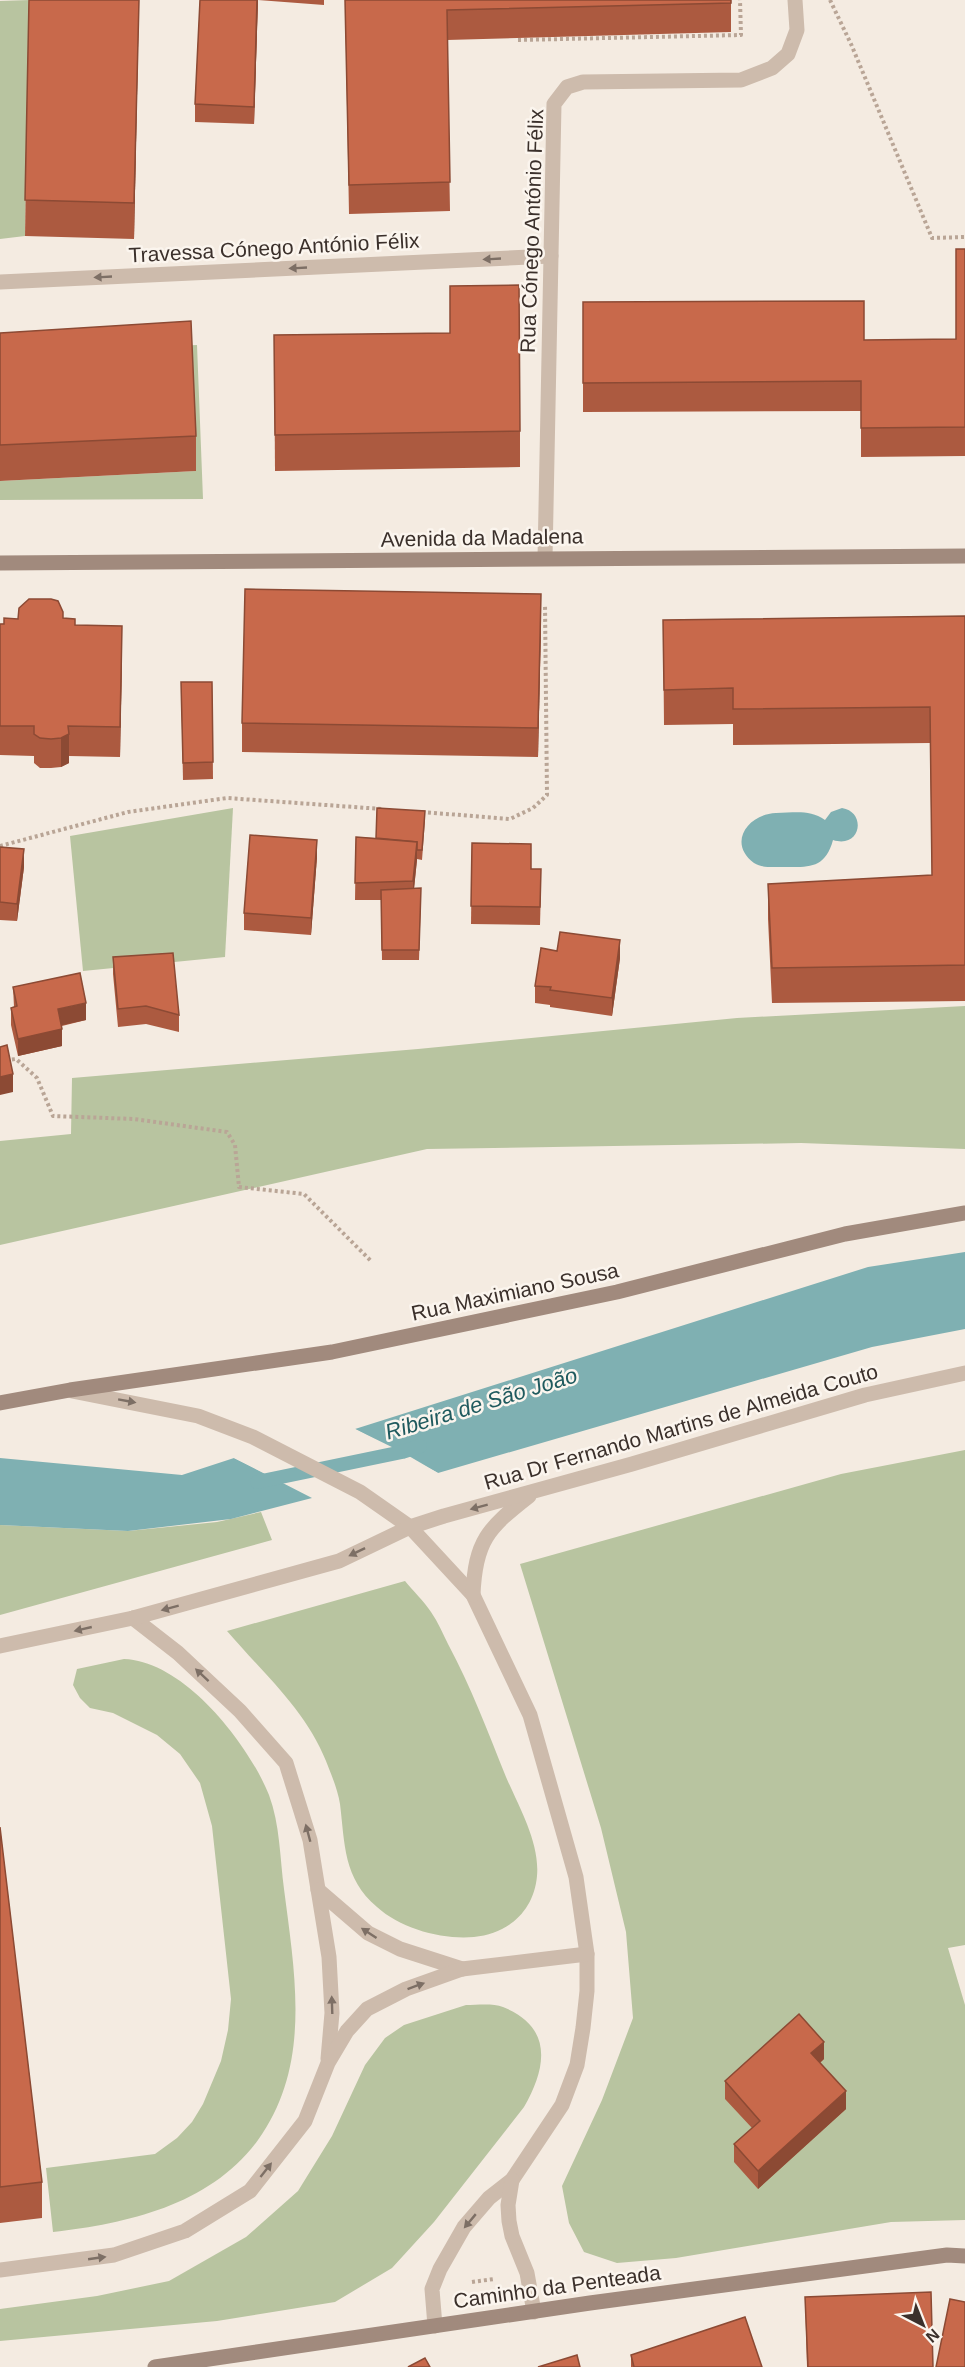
<svg xmlns="http://www.w3.org/2000/svg" width="965" height="2367" viewBox="0 0 965 2367" font-family="Helvetica,sans-serif">
	<style>
		.green { fill: #b8c4a0 }
		.water { fill: #7fb0b2 }
		.pier { fill: #f4ebe1 }
		.lines { fill: none; stroke-linecap: round; stroke-linejoin: round }
		.stream { stroke: #7fb0b2; stroke-width: 14 }
		.path { stroke: #b9a596; stroke-width: 4; stroke-dasharray: 3 3; stroke-linecap: butt }
		.street { stroke: #cdbbac; stroke-width: 15 }
		.secondary { stroke: #a18a7d; stroke-width: 15 }
		.wall { fill: #ac5a40 }
		.shaded-wall { fill: #8c4a34 }
		.building { fill: #c8694b; stroke: #8c4a34; stroke-width: 1.5 }
		.oneway { fill: #7d6f65 }
		.labels { text-anchor: middle; stroke-width: 5; stroke-linejoin: round; paint-order: stroke }
		.street-label { font-size: 21px; fill: #3b302b; stroke: #fbf5ee }
		.water-label { font-size: 22px; font-style: italic; fill: #1f5a5e; stroke: #fbf5ee }
	</style>
	<rect width="100%" height="100%" fill="#f4ebe1"/>
	<g class="green">
		<path d="M30 0 25 236 0 239V1Z"/>
		<path d="M197 345 203 499 0 500V481L196 471 141 347Z"/>
		<path d="M233 808 225 957 83 971 70 836Z"/>
		<path d="M965 1006V1149L801 1143 427 1149 0 1245V1141L71 1134 72 1078 418 1049 737 1018Z"/>
		<path d="M965 1450V1945L948 1948 965 2005V2220L891 2222 676 2258 617 2263 584 2252 569 2223 562 2186 602 2100 633 2018 626 1932 601 1828 520 1564 841 1474Z"/>
		<path d="M261 1512 272 1540 0 1615V1525L128 1531 217 1522Z"/>
		<path d="M405 1581C413 1591 424 1601 431 1612 438 1622 443 1634 448 1644 471 1687 488 1732 506 1777 519 1807 540 1843 537 1876 534 1911 508 1934 474 1937 443 1940 401 1929 377 1907 343 1878 345 1844 340 1804 338 1790 331 1774 326 1761 306 1710 262 1672 227 1631Z"/>
		<path d="M124 1659C184 1661 248 1743 269 1795 280 1824 280 1859 284 1889 295 1975 312 2065 258 2140 210 2205 129 2223 53 2232L46 2168 155 2154 177 2138 192 2122 203 2104 221 2061 228 2030 231 1999 212 1826 200 1783 180 1754 157 1735 113 1713 90 1708 80 1698 73 1685 77 1669Z"/>
		<path d="M466 2005C477 2005 493 2003 503 2007 553 2027 547 2067 524 2107L434 2222 392 2268 335 2302 217 2321 0 2341V2309L97 2296 169 2281 246 2237 298 2191 332 2136 365 2065 385 2038 404 2025Z"/>
	</g>
	<g class="water">
		<path d="M842 808C867 812 861 849 833 840 825 870 807 867 782 867 772 867 762 868 754 863 727 843 748 814 776 813 794 813 809 809 825 820L831 812Z"/>
		<path d="M965 1252V1329L872 1347 438 1473 355 1429 868 1267Z"/>
		<path d="M0 1458 182 1475 234 1458 312 1498 231 1519 128 1531 0 1525Z"/>
	</g>
	<g class="pier">
		<path d="M352 1429H355L402 1452 438 1473 434 1474Z"/>
		<path d="M239 1457 314 1495 315 1498 234 1458Z"/>
	</g>
	<g class="lines">
		<path class="stream" d="M257 1482 402 1452 420 1446"/>
		<g class="path">
			<path d="M830 0 851 44 932 238 965 237"/>
			<path d="M518 40 741 35 740 0"/>
			<path d="M422 812 510 819 533 808 547 795 545 604"/>
			<path d="M0 846 128 812 227 798 382 809"/>
			<path d="M0 1061 16 1059 37 1078 53 1116 134 1119 227 1132 235 1145 239 1187 304 1194 372 1262"/>
			<path d="M472 2282 494 2279"/>
		</g>
		<g class="street">
			<path d="M0 282 551 256"/>
			<path d="M545 558 554 104 567 87 583 82 741 80 772 68 788 54 797 30 795 0"/>
			<path d="M72 1391 198 1416 253 1437 360 1492 410 1527 473 1595 530 1715 576 1877 587 1954V1991L583 2028 577 2065 562 2105 512 2180 489 2198 464 2227 440 2269 432 2289 435 2326"/>
			<path d="M473 1595C475 1541 488 1528 529 1496"/>
			<path d="M133 1618 178 1653 240 1711 286 1763 310 1840 329 1957 332 2013 328 2059"/>
			<path d="M0 1646 133 1618 339 1561 410 1527 444 1516 632 1464 865 1395 965 1373"/>
			<path d="M318 1890 368 1933 400 1949 462 1969"/>
			<path d="M512 2180 508 2205 509 2221 512 2236 527 2273 534 2312"/>
			<path d="M0 2270 114 2255 185 2231 250 2191 305 2121 328 2063 347 2031 367 2009 406 1989 462 1969 587 1954"/>
		</g>
		<g class="secondary">
			<path d="M0 563 965 556"/>
			<path d="M0 1403 70 1390 332 1352 617 1292 845 1234 965 1213"/>
			<path d="M155 2367 590 2303 947 2255 965 2256"/>
		</g>
	</g>
	<g class="wall">
		<path d="M29 0H139L134 239 25 236Z"/>
		<path d="M200 0H324V5L258 0 254 124 195 122V104Z"/>
		<path d="M345 0H731V32L447 40 450 211 349 214Z"/>
		<path d="M965 249V456L861 457V411L583 412V302L864 340 956 339Z"/>
		<path d="M0 333 196 436V471L0 481Z"/>
		<path d="M450 333 520 431V467L275 471 274 335Z"/>
		<path d="M965 616V1001L772 1003 768 919V884L932 875 930 743 733 745V724L664 725 663 620Z"/>
		<path d="M63 618 122 656 120 757 69 756V763L61 767 51 768H40L34 763V756L0 755V624Z"/>
		<path d="M541 623 538 757 242 752V723Z"/>
		<path d="M181 682H212L213 779 183 780Z"/>
		<path d="M425 820 422 860 417 859 414 889 421 897 419 960H382L381 900H355L356 837 376 838Z"/>
		<path d="M472 843 531 869 541 886 540 925 471 924Z"/>
		<path d="M0 847 24 867 17 921 0 920Z"/>
		<path d="M317 857 311 935 244 930V913Z"/>
		<path d="M113 957 179 1015V1032L146 1024 118 1027 113 974Z"/>
		<path d="M620 958 612 1016 550 1007V1005L535 1003V986Z"/>
		<path d="M13 987 86 1020 62 1026V1046L18 1056 11 1025V1008L14 1007Z"/>
		<path d="M0 1827 42 2182V2218L0 2223Z"/>
		<path d="M824 2059 820 2063 846 2109 758 2189 734 2162V2144L752 2128 725 2099V2081Z"/>
		<path d="M805 2297 933 2367H807Z"/>
		<path d="M631 2355 762 2367H631Z"/>
	</g>
	<g class="shaded-wall">
		<path d="M139 0 134 239V203Z"/>
		<path d="M257 0H258L254 124V107Z"/>
		<path d="M541 594V623L538 757V728Z"/>
		<path d="M122 626V656L120 757V727Z"/>
		<path d="M69 734V763L61 767V738Z"/>
		<path d="M317 840V857L311 935V918Z"/>
		<path d="M417 842V860L413 898V881Z"/>
		<path d="M24 849V867L17 921V904Z"/>
		<path d="M620 940V958L612 1016V998Z"/>
		<path d="M86 1003V1020L58 1026V1009Z"/>
		<path d="M62 1029V1046L18 1056V1039Z"/>
		<path d="M13 1074V1092L0 1095V1077Z"/>
		<path d="M824 2042V2059L811 2070V2053Z"/>
		<path d="M846 2091V2109L758 2189V2171Z"/>
	</g>
	<g class="building">
		<path d="M29 0H139L134 203 25 200Z"/>
		<path d="M200 0H257L254 107 195 104Z"/>
		<path d="M345 0H731V3L447 10 450 182 349 185Z"/>
		<path d="M956 249H965V427L861 428V381L583 383V302L864 301V340L956 339Z"/>
		<path d="M519 285 520 431 275 435 274 335 450 333V286Z"/>
		<path d="M191 321 196 436 0 445V333Z"/>
		<path d="M245 589 541 594 538 728 242 723Z"/>
		<path d="M29 599H51L58 601 63 612V618L75 619V625L122 626 120 727 68 726 69 734 61 738 51 739 40 738 34 734V726H0V624H4V618L18 619 19 608Z"/>
		<path d="M965 616V965L772 968 768 884 932 875 930 707 733 709V688L664 690 663 620Z"/>
		<path d="M181 682H212L213 762 183 763Z"/>
		<path d="M377 808 425 811 422 850H417V842L376 838Z"/>
		<path d="M250 835 317 840 311 918 244 913Z"/>
		<path d="M356 837 417 842 413 881 355 883Z"/>
		<path d="M472 843 531 844V869H541L540 907 471 906Z"/>
		<path d="M0 847 24 849 17 904 0 902Z"/>
		<path d="M421 888 419 950H382L381 890Z"/>
		<path d="M560 932 620 940 612 998 550 990 551 987 535 986 541 948 557 951Z"/>
		<path d="M173 953 179 1015 146 1006 118 1009 113 957Z"/>
		<path d="M80 973 86 1003 58 1009 62 1029 18 1039 11 1008 17 1006 13 987Z"/>
		<path d="M7 1045 13 1074 0 1077V1047Z"/>
		<path d="M0 1827 42 2182 0 2187Z"/>
		<path d="M799 2014 824 2042 811 2053 846 2091 758 2171 734 2144 760 2121 725 2081Z"/>
		<path d="M931 2292 933 2367H808L805 2297Z"/>
		<path d="M950 2299 965 2302V2367H936Z"/>
		<path d="M745 2317 762 2367H634L631 2355Z"/>
		<path d="M577 2355 580 2367H538Z"/>
		<path d="M425 2358 430 2367H408Z"/>
	</g>
	<defs><path id="oneway-solid" d="M-6-.8H1V-3.2L6.5 0L1 3.2V.8H-6Z" transform="scale(1.5)"/></defs>
	<g class="oneway">
		<use href="#oneway-solid" transform="translate(492 259) rotate(177)"/>
		<use href="#oneway-solid" transform="translate(298 268) rotate(177)"/>
		<use href="#oneway-solid" transform="translate(103 277) rotate(177)"/>
		<use href="#oneway-solid" transform="translate(127 1401) rotate(10)"/>
		<use href="#oneway-solid" transform="translate(479 1507) rotate(165)"/>
		<use href="#oneway-solid" transform="translate(357 1552) rotate(154)"/>
		<use href="#oneway-solid" transform="translate(170 1608) rotate(165)"/>
		<use href="#oneway-solid" transform="translate(83 1629) rotate(167)"/>
		<use href="#oneway-solid" transform="translate(202 1675) rotate(-137)"/>
		<use href="#oneway-solid" transform="translate(308 1833) rotate(-105)"/>
		<use href="#oneway-solid" transform="translate(369 1933) rotate(-147)"/>
		<use href="#oneway-solid" transform="translate(416 1986) rotate(-20)"/>
		<use href="#oneway-solid" transform="translate(332 2005) rotate(-92)"/>
		<use href="#oneway-solid" transform="translate(266 2170) rotate(-52)"/>
		<use href="#oneway-solid" transform="translate(470 2221) rotate(130)"/>
		<use href="#oneway-solid" transform="translate(97 2258) rotate(-8)"/>
	</g>
	<g class="labels">
		<g class="street-label">
			<text transform="translate(532 231) rotate(-88)" y="7">Rua Cónego António Félix</text>
			<text transform="translate(274 248) rotate(-3)" y="7">Travessa Cónego António Félix</text>
			<text transform="translate(482 538) rotate(-1)" y="7">Avenida da Madalena</text>
			<text transform="translate(515 1292) rotate(-12)" y="7">Rua Maximiano Sousa</text>
			<text transform="translate(681 1427) rotate(-16)" y="7">Rua Dr Fernando Martins de Almeida Couto</text>
			<text transform="translate(557 2287) rotate(-8)" y="7">Caminho da Penteada</text>
		</g>
		<g class="water-label">
			<text transform="translate(481 1403) rotate(-17)" y="8">Ribeira de São João</text>
		</g>
	</g>
	<g transform="translate(923 2325) rotate(138)" stroke="#fbf5ee" stroke-width="4.5" paint-order="stroke">
	<path d="M0-4.5L10 22L0 15L-10 22Z" fill="#3b302b"/>
	<text y="-9" font-size="16" font-weight="bold" text-anchor="middle" fill="#3b302b">N</text>
	</g>
</svg>
